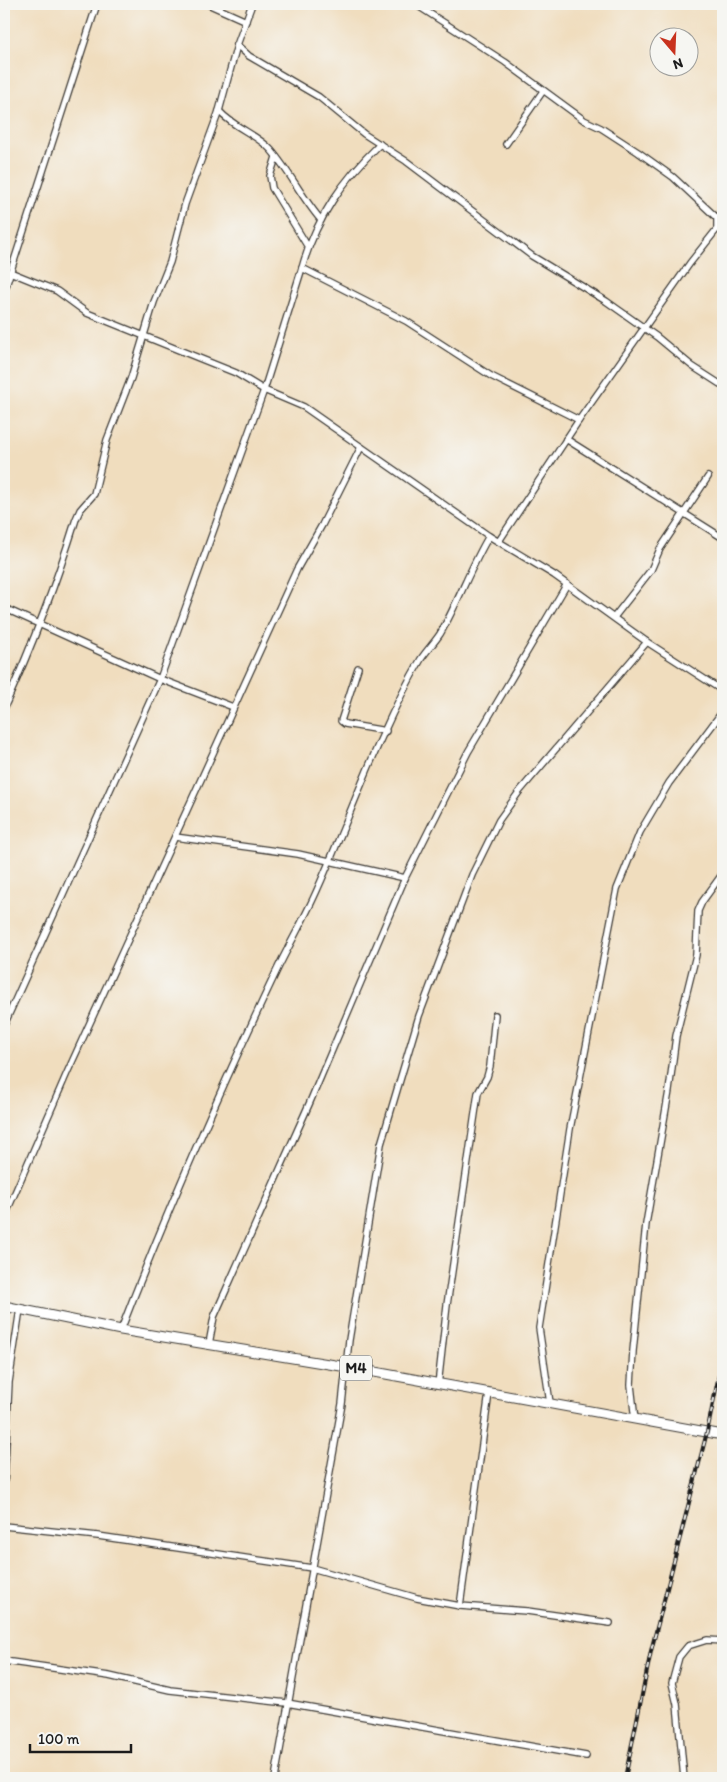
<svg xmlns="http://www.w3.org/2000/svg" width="727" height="1782" viewBox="0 0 727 1782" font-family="Itim,sans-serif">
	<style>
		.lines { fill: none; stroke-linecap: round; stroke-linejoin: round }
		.street-casing { stroke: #3c3934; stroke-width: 8 }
		.primary-casing { stroke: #3c3934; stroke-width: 11 }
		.street { stroke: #fff; stroke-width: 5.5 }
		.primary { stroke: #fff; stroke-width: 9 }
		.rail-casing { stroke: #1c1c1c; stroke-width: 4 }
		.rail { stroke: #f6f6f2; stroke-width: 2; stroke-dasharray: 5.5; stroke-linecap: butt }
		.labels { text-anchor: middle; stroke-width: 4.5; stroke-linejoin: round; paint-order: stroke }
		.shield { fill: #f6f6f2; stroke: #5d5d5c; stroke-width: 1 }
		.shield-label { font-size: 15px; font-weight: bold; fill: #1c1c1c }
	</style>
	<rect width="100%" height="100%" fill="#f6f6f2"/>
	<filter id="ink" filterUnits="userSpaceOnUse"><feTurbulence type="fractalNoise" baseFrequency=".02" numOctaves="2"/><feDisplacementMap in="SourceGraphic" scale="10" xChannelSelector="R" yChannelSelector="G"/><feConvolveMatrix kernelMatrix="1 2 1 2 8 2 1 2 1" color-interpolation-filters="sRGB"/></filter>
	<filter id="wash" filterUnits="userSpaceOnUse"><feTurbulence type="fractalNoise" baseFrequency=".0096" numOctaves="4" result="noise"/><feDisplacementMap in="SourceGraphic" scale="20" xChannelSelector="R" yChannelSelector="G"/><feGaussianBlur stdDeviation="1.12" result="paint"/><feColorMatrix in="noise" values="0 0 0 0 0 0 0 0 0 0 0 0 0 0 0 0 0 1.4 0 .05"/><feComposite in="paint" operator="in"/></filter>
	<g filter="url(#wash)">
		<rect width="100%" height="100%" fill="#f0ddbe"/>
	</g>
	<g filter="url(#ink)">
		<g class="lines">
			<defs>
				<g id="street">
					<path d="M208 4 246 21"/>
					<path d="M415 4 505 62 584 120 601 128 638 152 673 177 717 218V229L690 263 579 420 499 541"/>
					<path d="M237 45 249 56 319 97 364 134 406 161 532 256 606 301 657 337 692 366 723 386"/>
					<path d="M219 111C234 128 258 135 271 150 290 172 302 198 321 220"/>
					<path d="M506 144 543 91"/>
					<path d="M276 157 270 176 272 188 308 247"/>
					<path d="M302 268C316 218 343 180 380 144"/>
					<path d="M10 272 57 291 87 313 236 373 264 390 302 268 406 321 491 376 579 420"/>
					<path d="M4 292 97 4"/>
					<path d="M566 439 723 538"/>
					<path d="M4 608 160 679 233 707"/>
					<path d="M615 616 651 570 660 549 708 477"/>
					<path d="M358 668 341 721 345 724 386 731"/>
					<path d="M4 708C32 646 56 584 76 519L80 510 94 494 107 440 131 378 154 302 170 262 185 204 219 111 237 45 252 4"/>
					<path d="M175 837 298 854 405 878"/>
					<path d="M4 1025 160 679 264 390 304 407 489 536 554 575 647 642 723 691"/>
					<path d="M4 1218 67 1073 297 569 322 525 361 447"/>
					<path d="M121 1330C168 1208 221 1088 277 970 290 943 306 916 318 888 352 812 379 731 421 659 427 650 434 643 440 634 458 603 470 568 489 536"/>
					<path d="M209 1344 214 1317 310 1102 405 878 468 752 567 584"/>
					<path d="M438 1385 447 1305 478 1093 487 1077 490 1066 495 1015"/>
					<path d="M550 1403 539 1328 570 1129 617 889 640 832 669 783 723 711"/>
					<path d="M635 1420 631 1385 633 1351 646 1224 669 1091 676 1036 696 955 698 911 702 902 723 873"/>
					<path d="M4 1485 9 1382 20 1309"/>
					<path d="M4 1526 98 1536 312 1568 417 1598 460 1606 527 1611 610 1623"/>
					<path d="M460 1606 489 1393"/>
					<path d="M4 1661 109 1676 170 1690 287 1703 586 1756"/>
					<path d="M275 1778 342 1404 349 1340 381 1144 419 1016 472 875 499 820 519 792 647 642"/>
					<path d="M684 1778 677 1704 672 1683 679 1657 688 1646 707 1640 723 1641"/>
				</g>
				<path id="primary" d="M4 1306 121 1330 347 1367 723 1435"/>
			</defs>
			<use href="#street" class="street-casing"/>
			<use href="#primary" class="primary-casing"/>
			<use href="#street" class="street"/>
			<use href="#primary" class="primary"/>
			<defs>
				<path id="rail" d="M625 1778 651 1651 707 1432 723 1356"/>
			</defs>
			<use href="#rail" class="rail-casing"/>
			<use href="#rail" class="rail"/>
		</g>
	</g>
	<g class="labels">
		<rect class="shield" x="340" y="1355.5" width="32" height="25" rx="4"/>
		<g class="shield-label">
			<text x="356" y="1373">M4</text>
		</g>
	</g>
	<rect width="727" height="1782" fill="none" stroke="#f6f6f2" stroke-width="20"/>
	<g transform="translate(674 52) rotate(161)"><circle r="24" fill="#f6f6f2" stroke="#9f9f9c"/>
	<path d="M0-4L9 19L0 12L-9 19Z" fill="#c8321e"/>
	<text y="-8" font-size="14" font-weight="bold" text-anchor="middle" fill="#1c1c1c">N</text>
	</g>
	<path d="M30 1744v8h101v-8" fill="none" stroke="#1c1c1c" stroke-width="2.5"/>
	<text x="38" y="1744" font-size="15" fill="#1c1c1c" stroke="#f6f6f2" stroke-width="4" paint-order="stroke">100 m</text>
</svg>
